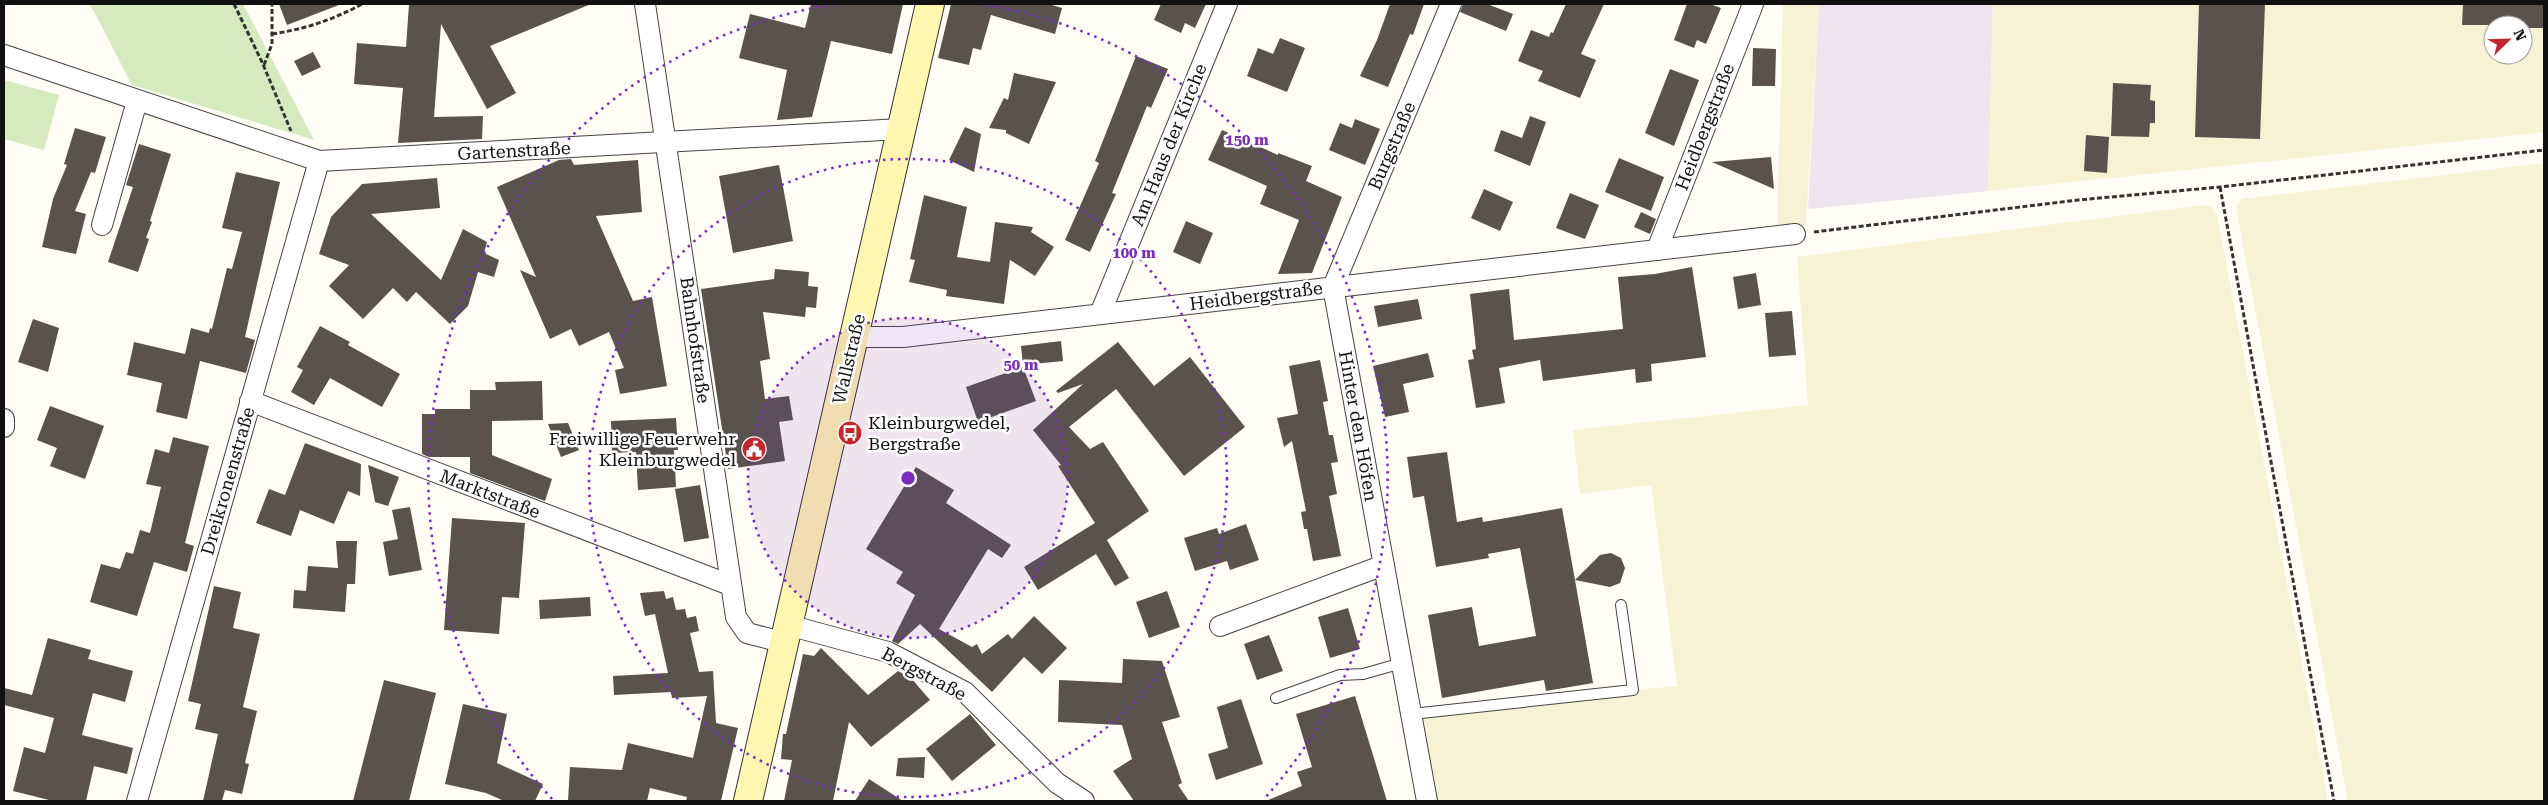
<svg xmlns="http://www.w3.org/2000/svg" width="2548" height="805" viewBox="0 0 2548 805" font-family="'Roboto Serif',serif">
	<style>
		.industrial { fill: #eee6ef }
		.farmland { fill: #f6f3d4; fill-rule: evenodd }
		.green { fill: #d5ebbd }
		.building { fill: #5a524d }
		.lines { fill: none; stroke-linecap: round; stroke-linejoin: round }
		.lane-casing { stroke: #444; stroke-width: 12 }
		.street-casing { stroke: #444; stroke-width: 22 }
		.secondary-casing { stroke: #333; stroke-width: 30 }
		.path { stroke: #333; stroke-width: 3; stroke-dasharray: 5 2.5; stroke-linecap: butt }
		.lane { stroke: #fff; stroke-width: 10 }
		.street { stroke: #fff; stroke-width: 20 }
		.secondary { stroke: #fff6b0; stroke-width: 28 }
		.ring { fill: none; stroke: #7b2cbf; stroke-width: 2.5; stroke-dasharray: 2.5 5 }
		.labels { text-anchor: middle; stroke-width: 5; stroke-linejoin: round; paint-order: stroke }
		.street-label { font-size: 18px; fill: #111; stroke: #fff }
		.poi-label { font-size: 18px; fill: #111; stroke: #fff; text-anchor: start }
		.centre { fill: #7b2cbf; stroke: #fff; stroke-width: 2.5 }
		.ring-label { font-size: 15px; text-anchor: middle; font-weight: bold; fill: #7b2cbf; stroke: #fff; stroke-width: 5; stroke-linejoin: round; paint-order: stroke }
	</style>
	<rect width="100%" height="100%" fill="#fffdf5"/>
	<path class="industrial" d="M1819 4H1993L1988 191 1808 209Z"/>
	<g class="farmland">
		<path d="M1783 4H1819L1806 225 1777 227Z"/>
		<path d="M1993 4H2544V132L1988 191ZM2493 25H2523V55H2493Z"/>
		<path d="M2544 163V801H2348L2236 208 2242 199Z"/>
		<path d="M2203 205 2211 206 2217 215 2328 801H1427L1411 711 1677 686 1651 485 1580 494 1573 430 1808 405 1797 257Z"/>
	</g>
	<g class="green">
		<path d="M90 4H243L314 140 132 85Z"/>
		<path d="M4 80 59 95 44 150 4 139Z"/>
	</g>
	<g class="building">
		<path d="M279 4H339V5L287 25Z"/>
		<path d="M409 4H591L490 46 516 93 487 109 441 24 434 117 483 116 482 139 398 143 403 88 354 84 357 43 406 47Z"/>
		<path d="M811 4H903L892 54 831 41 812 117 777 120 787 70 739 58 750 14 805 28Z"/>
		<path d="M951 4H1049L1062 8 1055 34 991 15 981 50 973 48 969 65 938 58Z"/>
		<path d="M1161 4H1206L1195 28 1185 23 1181 33 1154 20Z"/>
		<path d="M1390 4H1424L1413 35 1410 34 1388 87 1360 76 1377 40Z"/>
		<path d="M1463 4H1487L1513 14 1506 31 1460 12Z"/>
		<path d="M1566 4H1604L1581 54 1596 60 1580 98 1538 81 1543 71 1518 61 1531 30 1549 37 1551 32 1553 33Z"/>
		<path d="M1687 4H1710L1721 8 1706 44 1697 40 1694 48 1674 40Z"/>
		<path d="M2199 4H2265L2260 139 2195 137Z"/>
		<path d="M2463 4H2544V28H2523V25H2462Z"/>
		<path d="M1280 38 1305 48 1287 92 1247 76 1258 48 1273 54Z"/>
		<path d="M1753 48 1776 49 1775 86H1752Z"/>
		<path d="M313 52 321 67 302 76 294 61Z"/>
		<path d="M1136 56 1168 69 1151 108 1147 106 1112 193 1116 194 1090 252 1065 240 1099 163 1095 161Z"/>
		<path d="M1670 69 1699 80 1674 146 1645 133Z"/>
		<path d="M1014 73 1056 82 1029 144 1006 133V130L989 128 1004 98 1008 100Z"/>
		<path d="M2113 83 2151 85 2150 100 2155 101V123H2150L2149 137 2111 136Z"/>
		<path d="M1530 116 1546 122 1530 166 1494 151 1501 130 1522 138Z"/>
		<path d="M1355 119 1380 129 1365 165 1329 150 1340 123 1352 128Z"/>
		<path d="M965 127 981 134 974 172 949 160Z"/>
		<path d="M75 128 106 137 95 173 91 172 75 211 86 214 76 254 42 247 53 199 67 165 64 164Z"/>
		<path d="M1222 130 1278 155V153L1312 166 1306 181 1342 197 1312 273 1278 274 1299 220 1260 204 1267 186 1208 160Z"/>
		<path d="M2086 135 2109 137 2107 173 2084 171Z"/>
		<path d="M139 144 171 154 150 221 152 222 146 238 149 239 138 272 108 262 133 187 126 185Z"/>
		<path d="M1771 157 1774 189 1712 162Z"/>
		<path d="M1619 158 1664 177 1651 211 1605 192Z"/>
		<path d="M571 159 574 165 638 160 642 212 596 216 633 301 652 297 667 386 620 394 615 370 624 368 609 332 579 346 571 329 550 339 520 270 536 277 497 187 559 160Z"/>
		<path d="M779 165 793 241 733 253 719 176Z"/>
		<path d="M236 172 280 182 245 337 255 340 246 373 200 361 187 419 156 412 162 383 127 375 134 342 185 354 191 328 209 333 210 328 212 329 227 268 232 269 242 232 222 228Z"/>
		<path d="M437 178 440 208 371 214 441 280 463 229 487 242 484 253 499 260 494 277 478 272 468 306 450 324 416 292 407 302 393 288 363 319 329 286 349 265 319 254 331 217 362 184Z"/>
		<path d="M1484 189 1513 202 1500 231 1471 218Z"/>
		<path d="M1570 193 1599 205 1585 239 1556 228Z"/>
		<path d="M924 195 967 207 957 257 990 262 995 222 1033 227 1031 232 1054 247 1035 276 1010 260 1004 304 946 296 947 290 909 282 915 260 910 259Z"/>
		<path d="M1641 212 1656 219 1650 234 1634 227Z"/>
		<path d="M1186 221 1213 233 1200 264 1173 252Z"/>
		<path d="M1692 267 1706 357 1651 364 1652 381 1636 383 1635 369 1543 381 1540 360 1499 368 1505 403 1476 408 1468 360 1474 359 1472 350 1476 349 1470 294 1509 289 1514 340 1623 329 1618 277 1655 274Z"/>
		<path d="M775 269 809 272 808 286 818 287 816 308 806 307 805 317 763 312 770 359 760 361 765 399 789 396 793 420 779 422 785 461 728 469 701 289 774 279Z"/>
		<path d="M1756 273 1761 305 1738 309 1733 277Z"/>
		<path d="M1418 299 1422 319 1378 327 1374 306Z"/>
		<path d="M1792 311 1796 355 1769 357 1765 313Z"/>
		<path d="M33 319 59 328 48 372 18 362Z"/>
		<path d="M320 326 350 342 348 345 400 374 382 407 330 378 314 405 291 392 303 370 297 367Z"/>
		<path d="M1061 341 1063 361 1023 365 1021 346Z"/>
		<path d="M1118 342 1154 386 1190 357 1245 427 1184 476 1116 389 1069 427 1090 449 1103 442 1149 511 1107 540 1129 578 1115 586 1096 554 1038 590 1024 567 1095 523 1058 466 1061 465 1033 430 1083 384 1058 393 1056 391Z"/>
		<path d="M1428 353 1434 377 1403 384 1409 412 1385 417 1373 366Z"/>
		<path d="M1320 360 1328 401 1323 402 1329 435H1333L1338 462 1331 463 1337 494 1329 496 1341 556 1313 561 1307 529H1304L1301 512 1306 511 1292 441 1284 447 1277 418 1298 414 1289 366Z"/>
		<path d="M1023 367 1036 401 978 422 966 387Z"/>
		<path d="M542 381 543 420 492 421V455L552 479 545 501 470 473V457H429L422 454V414H435V409H470V390H496L495 382Z"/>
		<path d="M50 406 104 426 85 479 50 466 57 448 37 440Z"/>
		<path d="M676 418 678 450H674L676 487 638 490 636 452 612 453 611 421Z"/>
		<path d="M568 423 579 450 561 457 548 424Z"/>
		<path d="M173 437 209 446 185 543 194 546 187 572 154 562 137 616 90 602 101 564 120 569 126 552 133 554 140 530 150 533 161 487 146 484 155 449 169 453Z"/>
		<path d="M305 443 361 464 360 496 348 491 334 524 300 510 291 536 256 523 269 489 285 495Z"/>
		<path d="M1447 452 1457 522 1482 517 1483 522 1562 508 1575 580 1600 555 1611 553 1621 558 1625 568 1620 583 1610 587 1575 580 1593 683 1546 691 1544 680 1442 698 1428 615 1472 607 1479 646 1536 636 1520 548 1488 554 1489 558 1436 567 1424 496 1413 498 1407 457Z"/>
		<path d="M368 465 399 477 388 506 375 502Z"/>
		<path d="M916 467 954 490 946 503 1011 545 1002 558 988 549 939 629 972 647 977 644 982 654 1008 634 1012 639 1034 616 1067 648 1042 674 1024 657 992 692 920 624 898 644 892 641 915 595 896 583 903 572 866 549Z"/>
		<path d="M700 485 709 538 684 542 675 489Z"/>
		<path d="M410 507 422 570 389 576 383 542 398 539 392 510Z"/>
		<path d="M452 518 525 523 519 598 502 597 499 634 444 630Z"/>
		<path d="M1246 524 1259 560 1230 570 1227 561 1195 571 1184 538 1217 528 1219 534Z"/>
		<path d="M336 541H357L355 584H347L345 612 293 608 294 590 306 591 308 566 338 568Z"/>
		<path d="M214 586 241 592 233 628 260 634 243 707 257 711 245 763 249 764 242 794 225 790 222 801H203L218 734 195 729 201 704 188 701Z"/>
		<path d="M664 591 666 599 673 597 676 610 685 609 687 618 696 616 699 631 690 633 699 672 713 671 716 723 738 728 721 801H686L687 797 650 788 647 801H568L570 767 622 770 628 743 693 758 707 696 672 698 671 692 614 695 613 676 668 673 655 614 645 616 640 593Z"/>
		<path d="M1167 591 1180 627 1149 638 1136 602Z"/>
		<path d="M590 597 591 616 540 619 539 600Z"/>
		<path d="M1348 608 1360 649 1330 658 1318 617Z"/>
		<path d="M1269 635 1283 671 1257 680 1244 644Z"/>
		<path d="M48 638 91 650 88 659 133 671 125 702 93 693 82 735 133 748 127 774 94 766 86 801H53L13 791 24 747 45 753 54 718 4 705V688L32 695Z"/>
		<path d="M821 648 868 695 898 671 911 678 930 700 871 747 849 722 833 801H784L792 760 781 759 783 734H786L803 654 814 656Z"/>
		<path d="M1123 659 1162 661 1180 717 1162 722 1182 783 1178 785 1189 801H1134L1113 771 1132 759 1122 725 1058 722 1059 680 1122 683Z"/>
		<path d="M384 680 436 693 409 801H353Z"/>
		<path d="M1355 696 1387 801H1266L1302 786 1297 772 1312 767 1296 714Z"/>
		<path d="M1241 699 1263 764 1216 780 1208 754 1228 748 1217 707Z"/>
		<path d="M463 704 507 714 497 763 543 784 535 801H504L486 793 445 784Z"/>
		<path d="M970 714 996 745 952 781 926 749Z"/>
		<path d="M925 757 924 778 896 776 898 758Z"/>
		<path d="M869 779 903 801H855Z"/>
	</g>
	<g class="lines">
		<defs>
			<g id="lane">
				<path d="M1276 698 1340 675 1363 674 1402 663"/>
				<path d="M1412 714 1633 690 1621 605"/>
			</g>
			<g id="street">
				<path d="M645 4 736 617 747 633 785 643"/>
				<path d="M4 55 319 161 901 129"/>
				<path d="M102 225 137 101"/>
				<path d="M1657 250 1753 4"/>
				<path d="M1333 287 1427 801"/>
				<path d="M1333 287 1451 4"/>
				<path d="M1100 314 1227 4"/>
				<path d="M854 337H903L1795 234"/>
				<path d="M250 401 730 585"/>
				<path d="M4 419V427"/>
				<path d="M788 625 888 652 965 692 1057 783 1084 801"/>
				<path d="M1220 626 1384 565"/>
				<path d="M137 801 319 161"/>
			</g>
			<path id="secondary" d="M748 801 930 4"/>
		</defs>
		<use href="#lane" class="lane-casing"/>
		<use href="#street" class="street-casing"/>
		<use href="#secondary" class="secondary-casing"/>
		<g class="path">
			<path d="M234 4 262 62 291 131"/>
			<path d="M272 34C305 29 333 20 362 4"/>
			<path d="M264 65 272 44V4"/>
			<path d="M2220 187 2334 801"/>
			<path d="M1814 232 2078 200 2220 187 2544 150"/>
		</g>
		<use href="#lane" class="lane"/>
		<use href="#street" class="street"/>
		<use href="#secondary" class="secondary"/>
	</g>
	<circle cx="908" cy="478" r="160" fill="#7b2cbf" fill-opacity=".12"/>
	<g class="ring">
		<circle cx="908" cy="478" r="160"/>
		<circle cx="908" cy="478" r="319"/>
		<path d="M552 799A479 479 0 0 1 837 4M979 4A479 479 0 0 1 1264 799"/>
	</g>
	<defs>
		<symbol id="bus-disc" viewBox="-11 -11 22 22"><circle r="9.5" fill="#c4262e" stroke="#fff"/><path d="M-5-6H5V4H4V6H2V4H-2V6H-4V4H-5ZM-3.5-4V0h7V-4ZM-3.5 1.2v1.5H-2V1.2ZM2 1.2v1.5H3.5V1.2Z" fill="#fff"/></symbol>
		<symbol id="civic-disc" viewBox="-11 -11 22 22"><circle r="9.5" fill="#c4262e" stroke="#fff"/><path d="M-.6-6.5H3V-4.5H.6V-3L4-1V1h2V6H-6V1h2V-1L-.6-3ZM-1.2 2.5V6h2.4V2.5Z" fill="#fff"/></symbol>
	</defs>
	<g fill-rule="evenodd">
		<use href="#bus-disc" x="836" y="419" width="28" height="28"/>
		<use href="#civic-disc" x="740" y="435" width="28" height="28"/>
	</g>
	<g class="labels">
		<g class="street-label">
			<text transform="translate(1705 127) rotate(-69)" y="6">Heidbergstraße</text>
			<text transform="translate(1169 145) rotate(-68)" y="6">Am Haus der Kirche</text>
			<text transform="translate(1392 146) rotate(-67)" y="6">Burgstraße</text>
			<text transform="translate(514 151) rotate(-3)" y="6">Gartenstraße</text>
			<text transform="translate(1256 296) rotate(-7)" y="6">Heidbergstraße</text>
			<text transform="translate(695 340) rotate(82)" y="6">Bahnhofstraße</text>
			<text transform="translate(849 359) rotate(-77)" y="6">Wallstraße</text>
			<text transform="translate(1358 426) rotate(80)" y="6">Hinter den Höfen</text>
			<text transform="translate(228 481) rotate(-74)" y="6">Dreikronenstraße</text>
			<text transform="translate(490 494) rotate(21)" y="6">Marktstraße</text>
			<text transform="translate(924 674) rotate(28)" y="6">Bergstraße</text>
		</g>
		<g class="poi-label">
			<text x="868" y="429">Kleinburgwedel,<tspan x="868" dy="21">Bergstraße</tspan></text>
			<text x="736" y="445" text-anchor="end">Freiwillige Feuerwehr<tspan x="736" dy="21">Kleinburgwedel</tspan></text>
		</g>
	</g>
	<circle cx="908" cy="478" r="8" class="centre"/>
	<g class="ring-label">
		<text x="1247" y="145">150 m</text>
		<text x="1134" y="258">100 m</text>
		<text x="1021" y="370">50 m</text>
	</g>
	<rect width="2548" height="805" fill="none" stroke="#111111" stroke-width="10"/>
	<g transform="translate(2508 40) rotate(67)"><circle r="24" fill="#ffffff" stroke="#a0a0a0"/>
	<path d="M0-4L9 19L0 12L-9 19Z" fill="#c4262e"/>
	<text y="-8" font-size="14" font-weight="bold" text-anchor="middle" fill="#111111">N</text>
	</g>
</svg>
